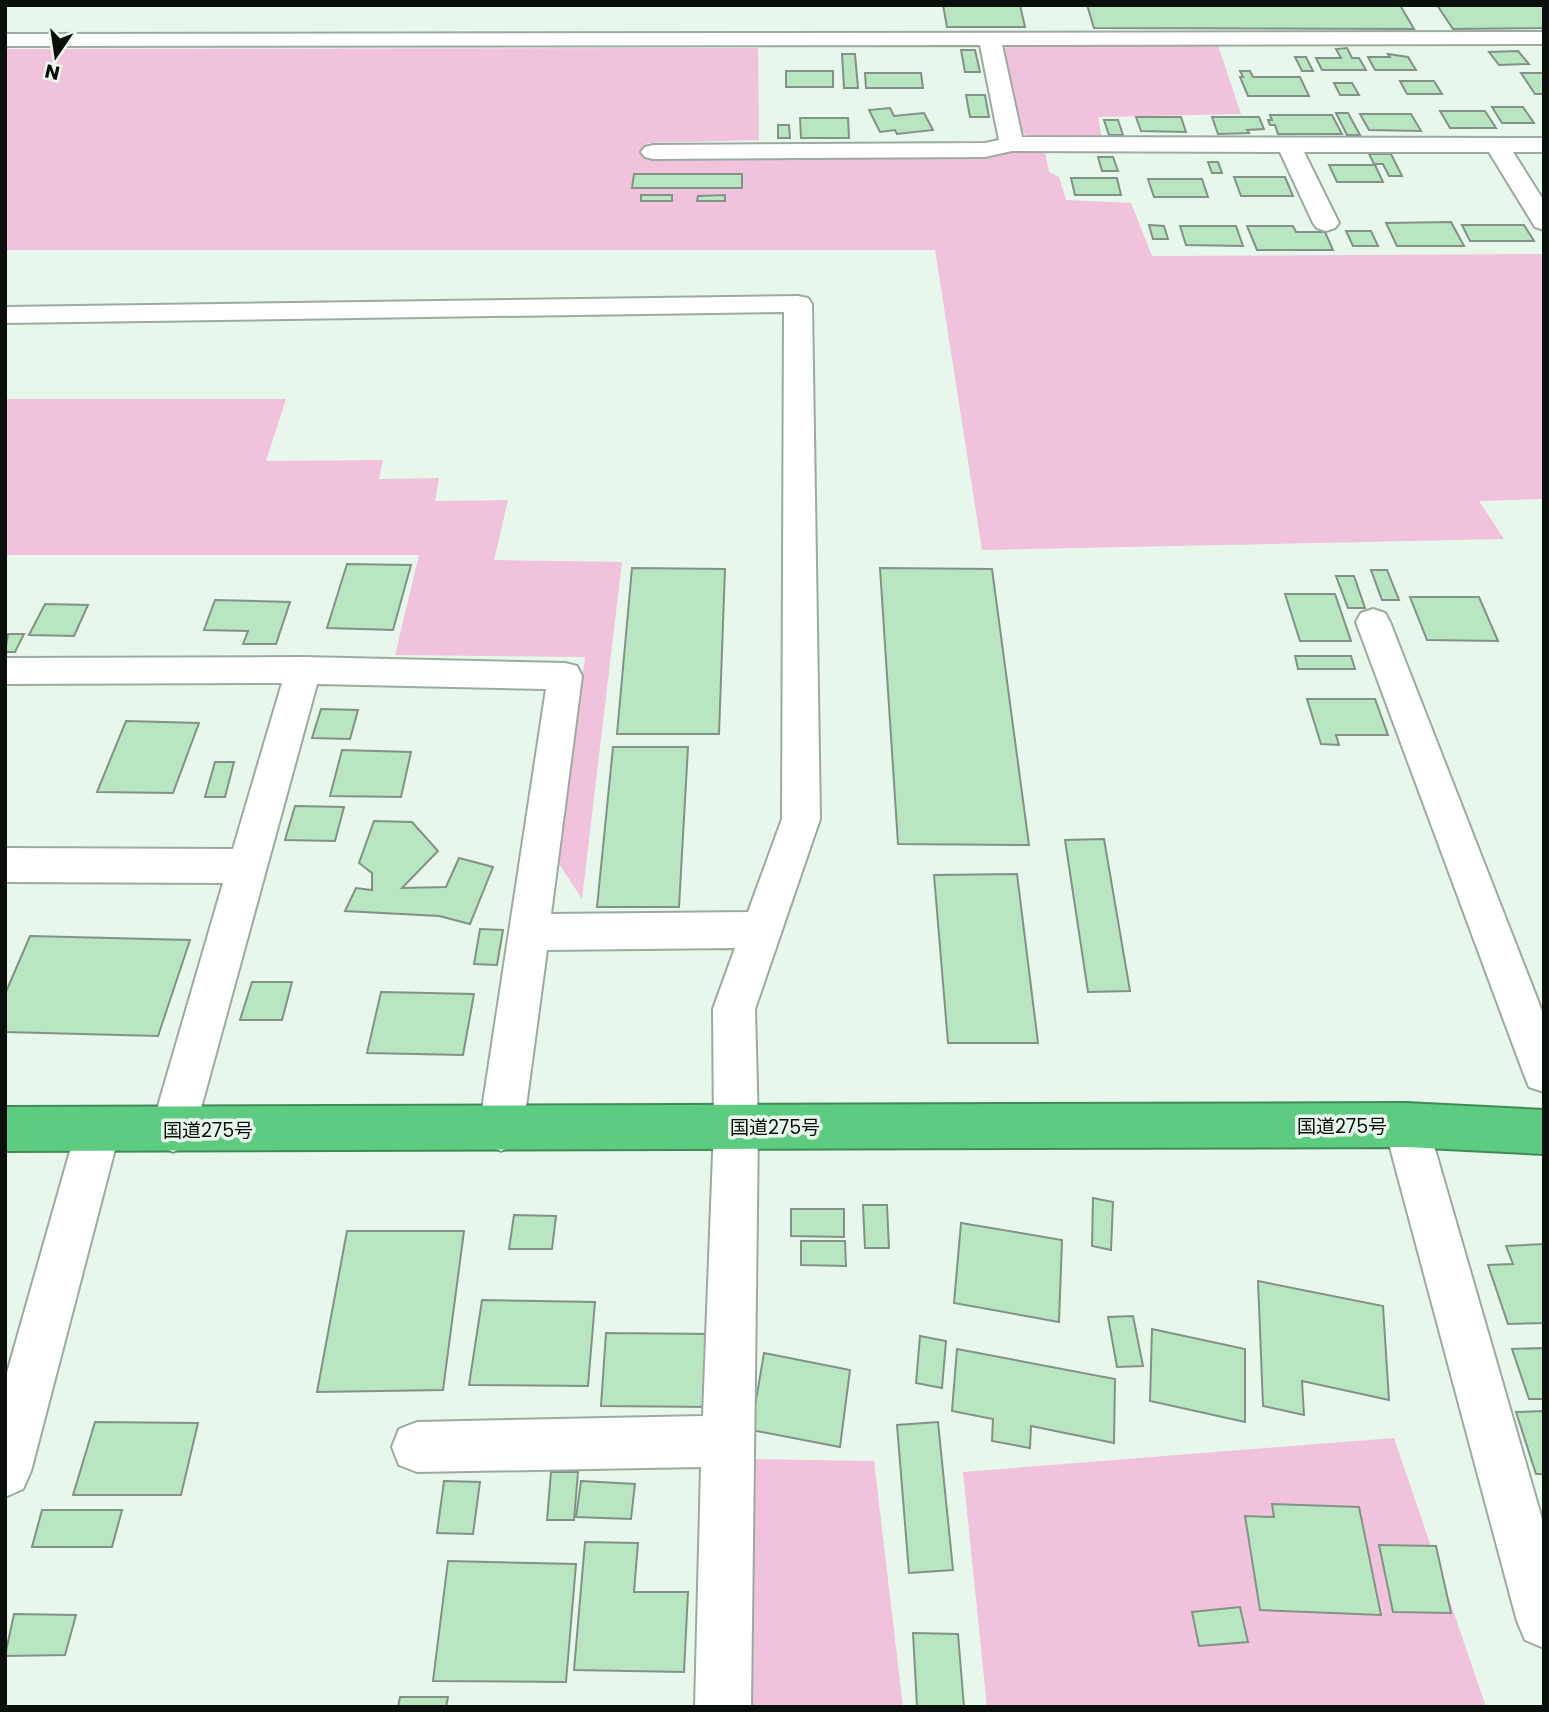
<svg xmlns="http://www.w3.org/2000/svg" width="1549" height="1712" viewBox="0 0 1549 1712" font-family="Poppins,'Noto Sans JP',sans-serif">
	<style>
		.green { fill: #f1c2db }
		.building { fill: #b7e6c1; stroke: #839286; stroke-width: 2 }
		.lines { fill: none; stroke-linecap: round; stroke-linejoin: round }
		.minor-casing { stroke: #9caa9f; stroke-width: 4 }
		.highway-casing { stroke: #408a57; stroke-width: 4 }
		.minor { fill: #fff; fill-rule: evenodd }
		.highway { fill: #5dcc80; fill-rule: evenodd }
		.labels { text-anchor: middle; stroke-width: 7; stroke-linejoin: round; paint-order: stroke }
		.street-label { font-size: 19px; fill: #0a0f0b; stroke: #e8f7eb }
	</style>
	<rect width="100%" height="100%" fill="#e8f7eb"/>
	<g class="green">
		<path d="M1011 44 1218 45 1241 114 1098 117 1102 139 1041 141 1016 130 1003 49Z"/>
		<path d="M758 48 759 140 647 143 645 157 1045 152 1049 172 1059 177 1066 200 1131 203 1152 256 1544 254V499L1479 501 1504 539 982 550 935 250H5V49Z"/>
		<path d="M5 399H286L266 461 383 460 379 479 439 478 435 501 508 500 494 560 622 562 582 899 558 862 585 657 395 655 419 555H5Z"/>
		<path d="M1394 1438 1486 1707H987L963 1472Z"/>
		<path d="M749 1459 874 1461 903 1707H751Z"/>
	</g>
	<g class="building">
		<path d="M943 5H1020L1025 27H947Z"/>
		<path d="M1087 5H1400L1414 29 1094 28Z"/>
		<path d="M1437 5H1544V28L1453 29Z"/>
		<path d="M1347 48 1352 58H1359L1366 70H1322L1316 58H1341L1336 49Z"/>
		<path d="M961 50H975L980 72H965Z"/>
		<path d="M1518 51 1529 64 1499 65 1489 52Z"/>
		<path d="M842 54H855L858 88H844Z"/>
		<path d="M1388 54 1408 57 1416 70H1375L1368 57H1390Z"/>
		<path d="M1295 57H1306L1313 71H1302Z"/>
		<rect x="786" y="71" width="47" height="16"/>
		<path d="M1240 71H1250L1253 77H1300L1309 96H1248L1240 77H1243Z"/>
		<path d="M865 73H921L923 88H866Z"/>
		<path d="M1521 73H1544V94H1535Z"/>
		<path d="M1400 81H1434L1442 94H1407Z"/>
		<path d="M1334 83H1352L1359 95H1340Z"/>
		<path d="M966 95H985L989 117H970Z"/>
		<path d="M1492 107H1523L1534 123H1502Z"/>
		<path d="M890 108 894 116 924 113 933 130 897 134 895 130 880 132 869 110Z"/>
		<path d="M1440 111H1485L1496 128H1450Z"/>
		<path d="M1336 113H1348L1360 135H1347Z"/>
		<path d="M1360 114H1411L1421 131 1369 130Z"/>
		<path d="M1270 115H1332L1342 134H1278L1275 125H1270L1268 120H1272Z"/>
		<path d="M1136 117H1181L1186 132 1141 131Z"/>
		<path d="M1212 117H1259L1264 129 1247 130 1249 133 1218 134Z"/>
		<path d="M800 118H848L849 138H801Z"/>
		<path d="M1104 120H1118L1123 135H1109Z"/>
		<path d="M778 125H789L790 138H778Z"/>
		<path d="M1369 154H1391L1402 176H1389L1383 164H1374Z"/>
		<path d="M1098 157H1113L1118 171H1102Z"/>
		<path d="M1208 162H1218L1222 173H1212Z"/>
		<path d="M1329 165H1375L1383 182H1337Z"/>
		<path d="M634 174H742V188H632Z"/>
		<path d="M1234 177H1285L1293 196H1241Z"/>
		<path d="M1071 178H1117L1121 195H1075Z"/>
		<path d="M1148 179H1202L1208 197H1154Z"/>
		<rect x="641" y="195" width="31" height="6"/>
		<path d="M725 195V201H697L698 196Z"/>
		<path d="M1451 222 1464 246H1397L1386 223Z"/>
		<path d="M1149 225 1164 226 1168 239H1153Z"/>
		<path d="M1462 225H1524L1534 241H1470Z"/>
		<path d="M1180 226H1236L1243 246 1186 245Z"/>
		<path d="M1247 226H1293L1296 232H1325L1333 250H1257Z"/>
		<path d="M1346 231H1371L1378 246H1353Z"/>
		<path d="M347 564 411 565 393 630 327 628Z"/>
		<path d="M632 568 725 569 719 734H617Z"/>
		<path d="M880 568 992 569 1029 845 898 844Z"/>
		<path d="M1371 570H1387L1399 600H1382Z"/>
		<path d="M1336 576H1354L1365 608H1348Z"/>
		<path d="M1285 594H1335L1351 641H1300Z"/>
		<path d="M1410 597H1479L1498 641 1427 640Z"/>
		<path d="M215 600 290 602 276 644H243L248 631 204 630Z"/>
		<path d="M45 604 88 605 74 636 29 635Z"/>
		<path d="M8 634H24L15 652H5Z"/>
		<path d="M1295 656H1351L1355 669H1298Z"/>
		<path d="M1307 699H1375L1388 735H1336L1339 745 1321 744Z"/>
		<path d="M321 709 358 710 350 739 312 738Z"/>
		<path d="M126 721 199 723 173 793 97 792Z"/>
		<path d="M613 747H688L679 907H597Z"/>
		<path d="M342 750 411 752 401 797 330 796Z"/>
		<path d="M215 762H234L225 797H205Z"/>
		<path d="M295 806 344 807 335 841 285 840Z"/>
		<path d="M374 821 412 822 438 851 402 888 446 887 459 858 493 867 470 924 439 916 345 911 356 888 372 890V873L359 863Z"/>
		<path d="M1104 839 1130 991 1088 992 1065 840Z"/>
		<path d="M1017 874 1038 1043H948L934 875Z"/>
		<path d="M480 929 503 930 497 965 474 964Z"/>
		<path d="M30 936 190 940 158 1036 5 1032V994Z"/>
		<path d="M252 982H292L282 1020H240Z"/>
		<path d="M381 992 474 994 463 1055 367 1053Z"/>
		<path d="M1093 1198 1113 1202 1111 1250 1092 1246Z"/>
		<path d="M863 1205H887L889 1248H865Z"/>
		<path d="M791 1209H844V1237L791 1236Z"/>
		<path d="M514 1215 556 1216 552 1249H509Z"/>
		<path d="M961 1223 1062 1240 1059 1322 954 1303Z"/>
		<path d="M347 1231H464L443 1390 317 1392Z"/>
		<path d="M801 1241H845L846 1266 801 1265Z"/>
		<path d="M1544 1244V1323L1508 1324 1488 1265 1513 1264 1506 1246Z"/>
		<path d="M1258 1281 1383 1306 1389 1400 1302 1381 1304 1415 1263 1406Z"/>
		<path d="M482 1300 595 1302 588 1386 469 1385Z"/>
		<path d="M1133 1316 1143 1366 1117 1367 1108 1317Z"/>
		<path d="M1152 1329 1245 1349V1422L1150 1401Z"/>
		<path d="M606 1333 716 1334 713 1407 601 1406Z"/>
		<path d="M920 1336 946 1341 942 1388 916 1383Z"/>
		<path d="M1544 1348V1399H1529L1512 1349Z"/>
		<path d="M957 1349 1115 1379 1114 1443 1031 1426 1030 1448 992 1441 993 1419 952 1411Z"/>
		<path d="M764 1353 850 1370 840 1447 751 1430Z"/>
		<path d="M1544 1411V1474H1536L1516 1412Z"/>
		<path d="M95 1422 198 1423 181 1495H73Z"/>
		<path d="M938 1422 953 1570 909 1573 897 1425Z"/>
		<path d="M551 1472H578L574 1520H547Z"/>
		<path d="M444 1481 480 1482 473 1534 437 1533Z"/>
		<path d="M581 1481 635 1484 631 1519 576 1517Z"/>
		<path d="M1272 1504 1359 1507 1381 1615 1260 1610 1245 1516 1274 1517Z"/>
		<path d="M42 1510H122L112 1547H32Z"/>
		<path d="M585 1542 638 1543 634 1592H688L684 1672 574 1670Z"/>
		<path d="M1379 1545 1436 1546 1451 1613 1393 1612Z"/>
		<path d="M448 1561 576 1564 566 1682 433 1681Z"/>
		<path d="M1240 1607 1248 1642 1199 1646 1192 1612Z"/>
		<path d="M14 1614 76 1615 65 1655 5 1656Z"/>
		<path d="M913 1633 958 1634 964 1707H917Z"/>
		<path d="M400 1697H448L446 1707H398Z"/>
	</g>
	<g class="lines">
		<defs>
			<g id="minor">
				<path d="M1544 32V44L1002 45 1022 137 1544 138V152H1513L1544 201V230L1535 227 1489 152H1304L1339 223 1335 228 1326 231 1317 228 1313 223 1280 152 1012 151 985 157 653 159 645 157 641 152 645 147 653 145 985 143 999 140 980 45 5 46V34Z"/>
				<path d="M798 296 808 298 812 304 820 819 755 1009 758 1127 751 1707H695L701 1467 417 1472 399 1465 392 1447 399 1429 417 1422 703 1416 714 1127 713 1009 735 948 547 950 523 1129 517 1144 501 1151 485 1144 479 1129 546 689 317 684 195 1130 189 1145 173 1152 157 1145 151 1130 223 883 5 882V848L233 849 282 683 5 684V658L303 657 565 663 577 666 582 676 551 914 748 912 782 819 784 312 5 323V307Z"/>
				<path d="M1373 609 1385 613 1390 622 1544 1016V1092L1529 1087 1523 1072 1356 622 1361 613Z"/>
				<path d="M1406 1103 1422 1110 1428 1125 1544 1526V1648L1525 1640 1517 1621 1384 1125 1390 1110Z"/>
				<path d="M98 1108 114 1115 120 1130 31 1471 23 1489 5 1497V1380L76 1130 82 1115Z"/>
			</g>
			<path id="highway" d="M1406 1103 1544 1110V1154L1406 1147 5 1151V1107Z"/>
		</defs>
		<use href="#minor" class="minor-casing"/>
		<use href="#highway" class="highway-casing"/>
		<use href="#minor" class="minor"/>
		<use href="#highway" class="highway"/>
	</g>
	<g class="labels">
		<g class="street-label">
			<text x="1342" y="1133">国道275号</text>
			<text x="775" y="1134">国道275号</text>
			<text x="208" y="1137">国道275号</text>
		</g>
	</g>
	<rect width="1549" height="1712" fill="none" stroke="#0a0f0b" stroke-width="14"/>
	<g transform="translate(56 56) rotate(193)" stroke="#e8f7eb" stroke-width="5" paint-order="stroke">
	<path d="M0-5L12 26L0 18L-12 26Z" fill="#0a0f0b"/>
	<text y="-10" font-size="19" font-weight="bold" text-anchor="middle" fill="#0a0f0b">N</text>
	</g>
</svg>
